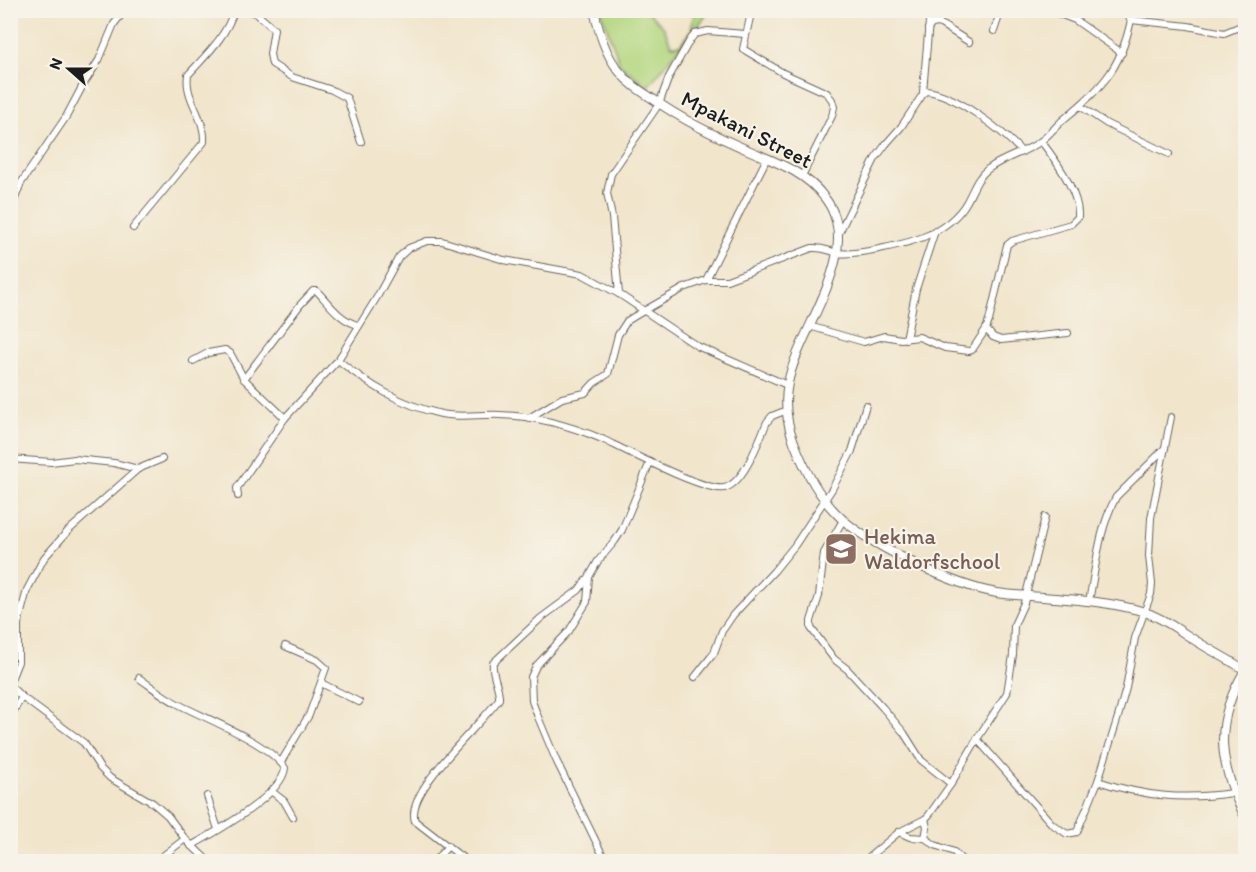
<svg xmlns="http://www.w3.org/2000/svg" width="1256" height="872" viewBox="0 0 1256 872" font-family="Itim,sans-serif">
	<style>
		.green { fill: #b3d77f; stroke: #687a4e; stroke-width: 1.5 }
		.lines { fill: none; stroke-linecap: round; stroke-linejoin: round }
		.minor-casing { stroke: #676259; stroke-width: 8 }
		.tertiary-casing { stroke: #676259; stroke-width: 10 }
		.minor { stroke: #fff; stroke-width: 6 }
		.tertiary { stroke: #fff; stroke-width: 8 }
		.labels { text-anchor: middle; stroke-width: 4.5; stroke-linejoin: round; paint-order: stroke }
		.street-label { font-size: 22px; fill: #1c1c1c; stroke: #f7f3e8 }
		.education-label { font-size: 22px; fill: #785e54; stroke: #f7f3e8; text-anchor: start }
	</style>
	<rect width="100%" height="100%" fill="#f7f3e8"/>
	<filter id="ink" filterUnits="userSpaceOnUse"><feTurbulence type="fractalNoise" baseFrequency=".0167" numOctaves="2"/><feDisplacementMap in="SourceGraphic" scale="12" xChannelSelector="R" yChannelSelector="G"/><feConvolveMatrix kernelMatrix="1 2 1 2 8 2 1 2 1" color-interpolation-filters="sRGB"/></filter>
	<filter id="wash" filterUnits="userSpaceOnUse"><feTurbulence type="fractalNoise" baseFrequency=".008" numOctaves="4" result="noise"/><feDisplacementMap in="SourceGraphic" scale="24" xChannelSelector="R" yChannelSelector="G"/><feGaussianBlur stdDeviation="1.35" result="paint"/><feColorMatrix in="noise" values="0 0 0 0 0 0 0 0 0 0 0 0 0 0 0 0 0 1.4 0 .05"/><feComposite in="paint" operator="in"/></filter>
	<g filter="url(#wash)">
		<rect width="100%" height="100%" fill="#f1e5cb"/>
		<path class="green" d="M601 11H647L664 28 671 45H680L691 30 694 14 690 11H704L705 17 648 86 620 64Z"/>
	</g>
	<g filter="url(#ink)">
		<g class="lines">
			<defs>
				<g id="minor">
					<path d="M247 10 257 14 274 29 270 54 272 64 292 77 332 90 347 98 361 142"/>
					<path d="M774 10 756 11 751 13 743 49 783 73 827 93 832 100 834 107 832 116 802 176"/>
					<path d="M1049 10 1075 20 1122 53"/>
					<path d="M1124 10 1131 20 1188 26 1224 33 1246 24"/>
					<path d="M468 16 469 10"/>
					<path d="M928 29 932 24 939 23 969 42"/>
					<path d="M994 31 1001 10"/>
					<path d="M923 92 930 10"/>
					<path d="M1080 106 1107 124 1169 154"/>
					<path d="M10 211 21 183 66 117 83 85 99 60 114 24 125 10"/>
					<path d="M133 228 204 142C206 118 184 99 188 75 205 56 227 36 234 10"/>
					<path d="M839 233 875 159 886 144 901 127 925 91C953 92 1003 131 1022 152"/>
					<path d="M10 241 12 268 10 273"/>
					<path d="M706 280 767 158"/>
					<path d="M619 294 612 217 607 193 611 174 659 104 669 77 690 40 695 34 708 31 745 34"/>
					<path d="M809 326 864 342 884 336 901 339 919 337 945 348 969 351 972 350 986 329 989 321 1007 245 1012 241 1071 224 1078 217C1080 193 1055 159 1041 141"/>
					<path d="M986 329 993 337 1001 340 1068 333"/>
					<path d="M906 339 916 289 935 231"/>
					<path d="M338 360C369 385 401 405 441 414 462 418 480 414 500 415 534 416 571 426 602 439 623 449 705 492 724 488 744 484 759 440 767 422L772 416 787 410"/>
					<path d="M193 361 208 353 225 350 230 353 244 379 285 418"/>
					<path d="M244 379 300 305 313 291H317C330 305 340 320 358 325"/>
					<path d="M529 418 562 398 585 393 594 383 608 374 618 335 627 321 635 316 684 288 706 280H727L812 248C823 247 828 251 838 253 856 256 911 243 928 235 942 229 958 217 966 203 973 191 977 177 988 169 1004 157 1025 153 1041 141 1049 135 1056 126 1064 119 1106 84 1123 66 1133 10"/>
					<path d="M10 459 51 462 75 459 114 463 138 469"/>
					<path d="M238 496 237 488 285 418 338 360 377 297 399 257 409 248 427 241H442L504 260 582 274 619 294 697 346 787 385"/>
					<path d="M843 520 824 553 819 596 811 621V628L834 659 847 669 883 708 904 733 921 760 951 784"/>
					<path d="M1089 601C1096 567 1099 528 1116 497L1165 448"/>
					<path d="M695 677 714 653 722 631 733 615 774 571 795 545 832 489 852 451 866 405"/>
					<path d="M139 678C152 687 164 697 178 704 208 720 266 741 285 768 283 795 214 833 191 846"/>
					<path d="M10 682 18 662V624L27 590 44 558 68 531 138 469 162 459"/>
					<path d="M321 683 359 702"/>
					<path d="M10 686 22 697 84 743 100 768 110 778 153 803 168 816 185 839 209 862"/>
					<path d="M10 717 22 697"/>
					<path d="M977 739 1052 824 1067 834 1077 832 1098 781 1118 717 1126 688 1135 638 1151 594 1152 584 1149 556 1151 518 1171 417"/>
					<path d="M281 762 309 715 326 668 317 660 285 646"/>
					<path d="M1098 781C1145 797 1184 800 1233 793"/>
					<path d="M271 791 284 801 293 817"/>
					<path d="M207 796 218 829"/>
					<path d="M925 819 927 827 925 838"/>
					<path d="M899 832 910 837 925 838 935 845 954 852 964 862"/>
					<path d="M155 862 185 839"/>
					<path d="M434 862 448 846"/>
					<path d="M468 862 415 821C404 791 482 724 499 699 500 687 491 674 493 663L541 618 579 590 586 580"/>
					<path d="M606 862 556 760 538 717 532 701 531 677 536 666 569 631 587 602 589 577 598 561 615 541 622 530 650 462"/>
					<path d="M863 862 899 832 925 819 929 815 951 784 977 739 1007 693 1013 655 1014 625 1024 603 1045 517"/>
				</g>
				<g id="tertiary">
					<path d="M594 10C599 32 605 54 619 71 628 83 641 91 653 99 685 122 719 138 755 153 781 164 807 174 824 197 867 250 799 327 788 383 784 402 787 424 794 442 804 468 816 493 836 513 865 544 955 586 997 593 1008 595 1019 595 1030 596 1068 599 1108 601 1145 612 1163 618 1177 629 1193 639 1210 650 1228 659 1245 670"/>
					<path d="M1246 669C1212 723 1219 765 1246 819"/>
				</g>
			</defs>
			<use href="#minor" class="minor-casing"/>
			<use href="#tertiary" class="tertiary-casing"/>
			<use href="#minor" class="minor"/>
			<use href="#tertiary" class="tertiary"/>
		</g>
	</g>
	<defs>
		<symbol id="school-square" viewBox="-11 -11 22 22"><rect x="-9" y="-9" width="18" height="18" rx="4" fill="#8d6e63" stroke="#f7f3e8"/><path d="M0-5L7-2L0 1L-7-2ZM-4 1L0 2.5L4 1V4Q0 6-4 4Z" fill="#fff"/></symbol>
	</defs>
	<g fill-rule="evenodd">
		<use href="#school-square" x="822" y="530" width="38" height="38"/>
	</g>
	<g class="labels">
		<g class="street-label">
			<text transform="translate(747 129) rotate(27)" y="8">Mpakani Street</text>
		</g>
		<g class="education-label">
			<text x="864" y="544">Hekima<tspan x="864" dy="25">Waldorfschool</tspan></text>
		</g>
	</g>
	<rect width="1256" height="872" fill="none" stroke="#f7f3e8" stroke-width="36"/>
	<g transform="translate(69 69) rotate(291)" stroke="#f7f3e8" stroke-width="4.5" paint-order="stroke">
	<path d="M0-4.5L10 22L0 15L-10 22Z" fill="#1c1c1c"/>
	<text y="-9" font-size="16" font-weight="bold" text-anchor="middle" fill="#1c1c1c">N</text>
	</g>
</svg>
